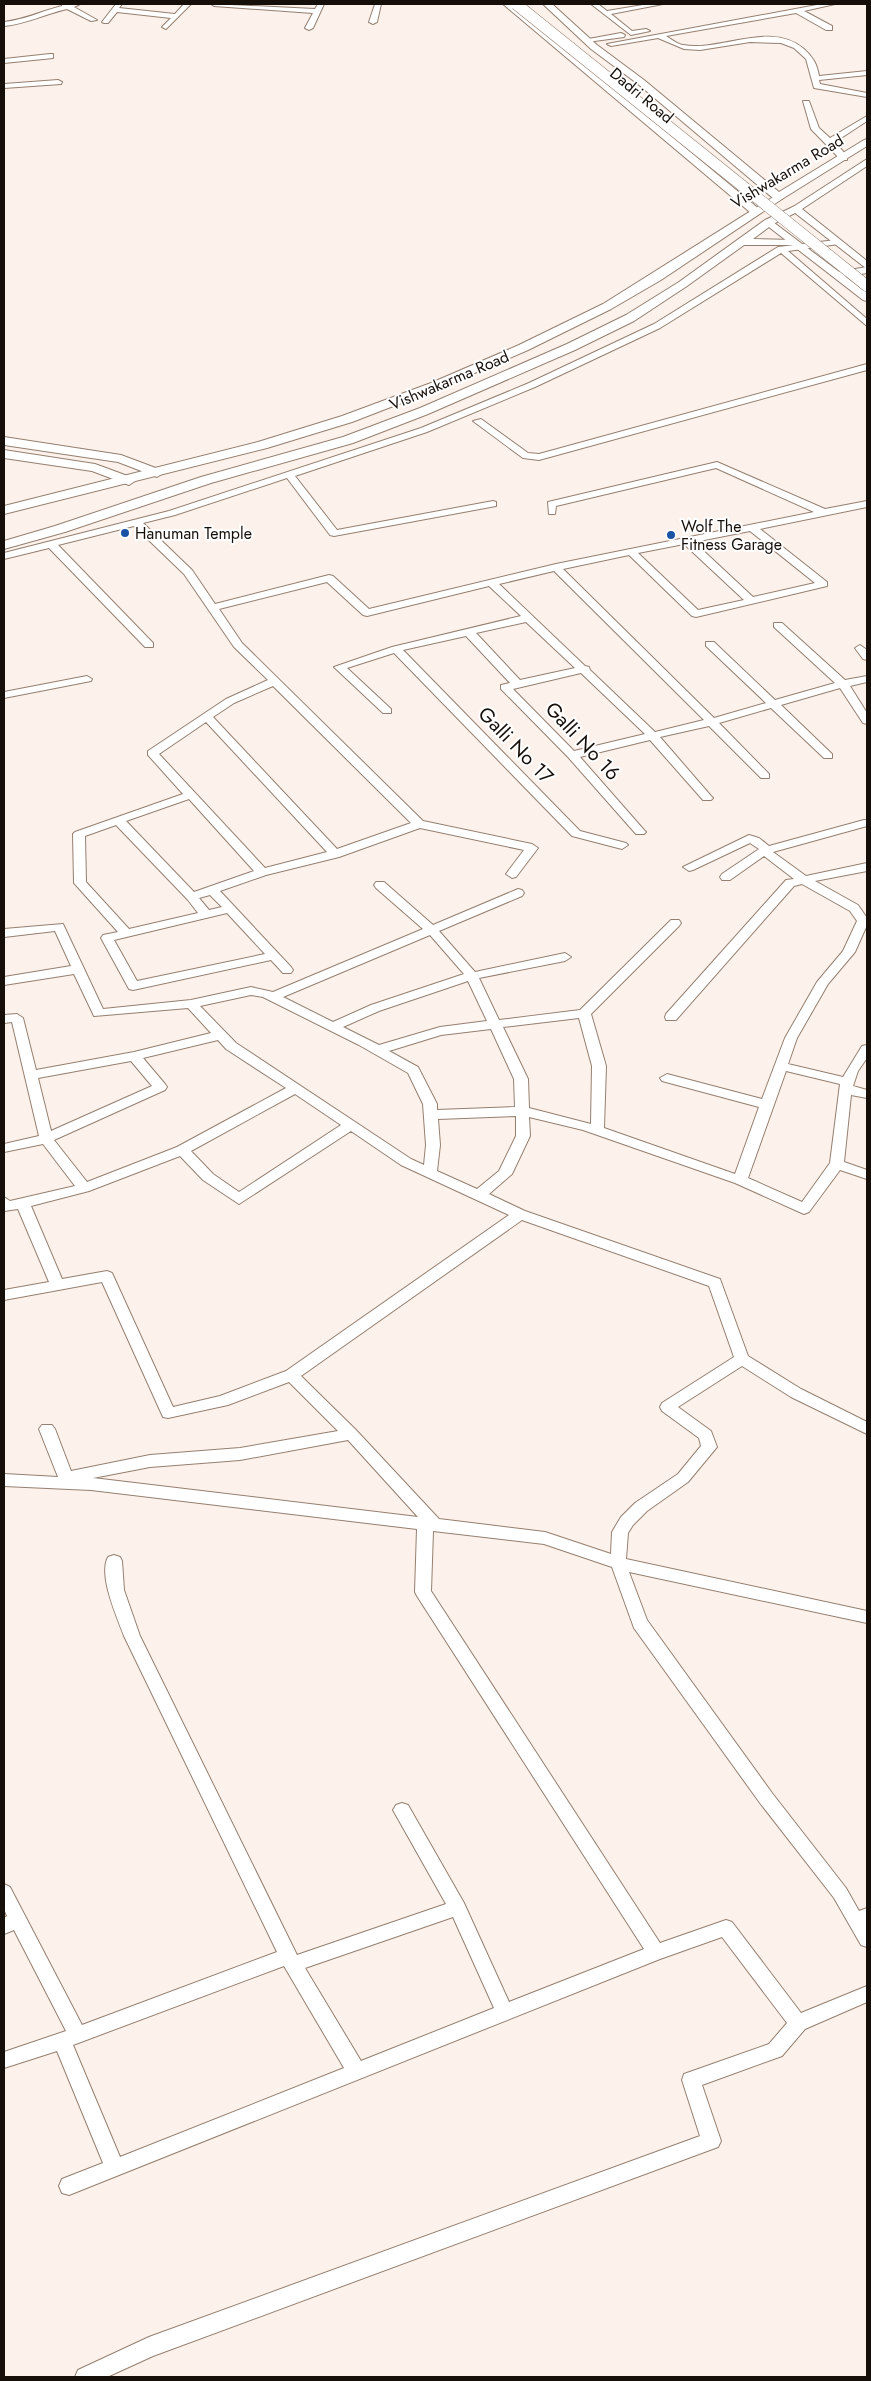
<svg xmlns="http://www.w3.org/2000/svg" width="871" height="2381" viewBox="0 0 871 2381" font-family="Jost,sans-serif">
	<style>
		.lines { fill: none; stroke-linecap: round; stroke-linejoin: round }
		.minor-casing { stroke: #957f70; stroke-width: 2 }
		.tertiary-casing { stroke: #957f70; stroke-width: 2 }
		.secondary-casing { stroke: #957f70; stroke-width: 2 }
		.minor { fill: #fff; fill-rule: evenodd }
		.tertiary { fill: #fff; fill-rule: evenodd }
		.secondary { fill: #fff; fill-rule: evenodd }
		.secondary-bridge-casing { stroke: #957f70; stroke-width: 12; stroke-linecap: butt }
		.secondary-bridge { stroke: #fff; stroke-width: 11 }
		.poi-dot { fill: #1a53a5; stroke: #fff; stroke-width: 2 }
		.labels { text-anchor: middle; stroke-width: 4; stroke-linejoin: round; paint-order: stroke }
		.far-street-label { font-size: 16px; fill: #160e09; stroke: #fff }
		.far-poi-label { font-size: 16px; fill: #160e09; stroke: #fff; text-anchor: start }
		.street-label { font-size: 20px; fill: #160e09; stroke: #fff }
	</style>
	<rect width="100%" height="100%" fill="#fcf2eb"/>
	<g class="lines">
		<defs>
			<g id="minor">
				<path d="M62 4H80L74 7 97 20 91 21 67 9C45 14 26 24 4 26V22C24 20 42 11 62 6Z"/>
				<path d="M116 4H122L119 8 175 14 184 4H191L166 29 162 27 171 18 117 12 108 23H104L102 22Z"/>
				<path d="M211 4 315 9 318 4H324L313 28 309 30 305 28 313 13 214 6Z"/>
				<path d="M375 4H381L377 22 373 24 369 22Z"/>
				<path d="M591 4H598L607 11 649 4H663L611 14 632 31 646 29 650 31 631 35Z"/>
				<path d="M822 4H835L804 11 832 26V30H826L796 13 666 36C671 39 677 44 683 45 722 52 770 20 804 49 813 57 817 64 819 76L867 71V75L819 80 820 84 867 93V97L814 88 806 59 794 48 781 43 750 42 700 50 684 49 658 38 611 46 607 44Z"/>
				<path d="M621 33 625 35 624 37 587 42 583 40Z"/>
				<path d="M50 54H53V58L4 63V59Z"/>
				<path d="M58 80 62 82 61 84 4 88V84Z"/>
				<path d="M803 101H809L819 128 830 138 867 116V121L835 142 847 156V160H841L811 129Z"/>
				<path d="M836 240H839V244L788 251 867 319V326L781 253 660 328 535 387 427 432 295 476 337 530 493 501 496 502V506L334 536 330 535 287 478 175 515 143 523 192 570 215 604 329 575 333 576 369 609 556 564 814 512 716 468 556 506 555 514H549L548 502 717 462 825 509 867 501V507L760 529 827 582V586L696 617 692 616 629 555 563 569 714 718 766 703 706 646V642H714L775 700 835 683 774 627V623H782L845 680 867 676V682L850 686 867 713V724L863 723 840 688 781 705 832 754V758H824L771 708 719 723 769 774V778H761L709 726 660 737 711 796 713 798 711 800H703L650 740 580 757 644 830 646 832 644 834H636L568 757 501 689V685L510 683 466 636 403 650 580 831 626 843 628 845 622 849 572 836 394 653 347 668 391 709V713H383L334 667 392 647 521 616 489 586 367 616 363 615 327 582 219 609 242 643 423 821 532 844 538 848 516 877 512 878 506 874 524 850 420 828 339 857 266 875 220 891 291 967 293 970 291 973H283L271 960 133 990 129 989 101 938 103 935 118 932 74 883 73 834 75 832 183 794 148 755V751L226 699 268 680 234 647 184 574 134 526 58 545 153 643V647H145L49 548 4 559V553L169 511 421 428 529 383 654 324 778 247ZM750 531 815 583 753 597 694 542ZM684 544 744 600 698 610 638 553ZM554 571 704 720 655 732 590 670 589 667 585 666 499 584ZM526 622 575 668 520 680 476 633ZM581 673 645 734 574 751 513 689ZM273 686 411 823 337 849 213 717 234 703ZM206 722 327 852 265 868 159 754ZM189 799 254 871 194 892 126 821ZM116 825 188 900 198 913 129 929 86 882 85 836ZM210 895 222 907 209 910 199 898ZM227 913 265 954 137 981 114 940Z"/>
				<path d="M867 364V370L539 460 523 458 473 421 481 419 528 453 539 454Z"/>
				<path d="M860 645 867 650V660L863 659 855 648Z"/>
				<path d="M87 676 92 679 91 681 4 698V692Z"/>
				<path d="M864 820H867V826L773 852 806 876 867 863V871L815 881 858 905 867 918V925L855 952 828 984 797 1038 788 1064 843 1077 862 1046 867 1045V1058L858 1071 853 1086 867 1090V1098L851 1095 844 1162 867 1170V1179L840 1170 809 1212 804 1214 735 1183 583 1130 529 1117 530 1136 512 1174 489 1194 525 1211 720 1279 748 1356 801 1389 867 1422V1434L791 1397 742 1366 678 1407 711 1431 717 1447 688 1482 647 1511 633 1525 628 1533 626 1559 867 1611V1623L629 1572 647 1620 772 1793 846 1888 859 1911 867 1908V1947L861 1945 834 1898 760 1803 634 1628 612 1567 544 1544 433 1531 431 1591 660 1943 726 1920 732 1922 801 2013 867 1986V2002L805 2029 782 2056 702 2085 721 2141 718 2147 153 2356 107 2377H75L78 2370 149 2337 700 2136 682 2080 684 2074 769 2044 787 2023 722 1937 660 1959 69 2195 62 2193 59 2186 62 2179 103 2163 57 2051 4 2068V2052L66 2031 14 1930 4 1934V1918L7 1916 4 1909V1884L10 1887 82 2025 277 1952 124 1636C117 1617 98 1575 108 1557L114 1555 120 1557 122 1561 124 1590 140 1636 297 1955 446 1904 393 1810 396 1805 402 1803 408 1805 464 1903 509 2002 644 1949 417 1596 415 1592 417 1529 91 1490 4 1486V1474L58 1477 39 1429 42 1425H52L55 1429 71 1471 150 1455 240 1448 338 1431 289 1382 228 1405 168 1418 163 1417 102 1282 4 1300V1290L49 1282 18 1209 4 1211V1197L10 1201 75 1186 43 1144 4 1152V1144L39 1136 12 1022 4 1023V1015L17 1014 23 1018 36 1070 134 1052 211 1033 188 1008 94 1016 74 974 4 985V977L71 966 55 931 4 937V929L63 924 103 1009 191 1000 251 987 273 992 423 929 376 888 374 885 376 882H384L433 925 518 889 522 890 524 893 522 896 439 931 475 972 565 953 571 957 565 961 479 978 499 1020 580 1010 671 920H679L681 923 679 926 591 1014 606 1066 604 1128 735 1174 759 1107 662 1081 660 1078 667 1074 762 1099 785 1038 817 982 843 951 857 921 850 911 802 884 794 886 676 1020H666L665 1017 666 1014 786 880 794 879 764 856 730 880H722L720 877 722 874 759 849 750 843 693 870 689 871 683 867 749 835 759 838 769 846ZM430 935 464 974 371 1005 333 1022 283 997ZM468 981 487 1021 440 1027 379 1045 343 1027 379 1011ZM251 995 263 997 359 1045 408 1073 423 1104 426 1145 424 1165 411 1159 236 1043 200 1006ZM579 1018 592 1066 591 1124 529 1108 528 1079 503 1027ZM491 1029 514 1079 515 1107 437 1110V1104L418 1067 389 1051 441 1035ZM218 1040 226 1049 286 1088 177 1147 87 1182 54 1140 165 1090 167 1087 165 1084 143 1058ZM131 1061 152 1086 51 1131 38 1078ZM786 1071 840 1084 830 1163 802 1202 748 1178ZM295 1094 341 1125 239 1192 213 1174 191 1151ZM516 1116V1136L499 1171 477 1189 437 1171 440 1145 438 1119ZM351 1131 401 1165 509 1215 286 1371 220 1396 173 1407 112 1273 107 1271 62 1279 31 1206 89 1191 180 1156 203 1180 239 1204ZM522 1220 709 1286 734 1357 662 1403 660 1407 662 1411 699 1438 701 1446 678 1474 635 1503 621 1517 612 1532 611 1554 545 1532 439 1519 356 1430 301 1376ZM348 1440 418 1517 93 1478 150 1467 240 1460ZM453 1917 494 2008 361 2061 305 1968ZM284 1966 344 2068 120 2157 73 2045Z"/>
			</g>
			<g id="tertiary">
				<path d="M503 4H512L759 209V213H751Z"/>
				<path d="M543 4H552L597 45 644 80 779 192 864 140 867 139V146L782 199H774L638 84 591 49Z"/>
				<path d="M867 159V166L802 209 867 261V269L790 209Z"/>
				<path d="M769 219 867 293V301L863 300 765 224 764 222Z"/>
				<path d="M4 437 121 455 161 470 163 473 157 477 118 462 4 445Z"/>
				<path d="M4 450 95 464 133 478 135 481 129 485 92 471 4 458Z"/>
			</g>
			<g id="secondary">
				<path d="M778 194 784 197 782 199 661 280 611 309 528 350 440 388 352 422 267 448 4 514V506L258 442 342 416 431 383 519 345 603 304Z"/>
				<path d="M795 206 801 209 799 211 773 224 753 239 794 240 800 243 798 245H744L687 286 634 321 575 350 428 414 353 443 211 483 65 532 4 549V541L55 526 201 477 343 437 420 408 567 344 626 315 679 282 765 220Z"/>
				<path d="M867 267V273L837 278 831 275 837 272Z"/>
			</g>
		</defs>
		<use href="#minor" class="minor-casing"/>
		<use href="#tertiary" class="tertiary-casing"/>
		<use href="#secondary" class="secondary-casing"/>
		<use href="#minor" class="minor"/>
		<use href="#tertiary" class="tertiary"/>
		<use href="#secondary" class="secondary"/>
		<defs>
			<path id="secondary-bridge" d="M516 4 867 286"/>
		</defs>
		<use href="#secondary-bridge" class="secondary-bridge-casing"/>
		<use href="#secondary-bridge" class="secondary-bridge"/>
	</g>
	<g class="poi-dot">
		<circle cx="125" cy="533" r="5"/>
		<circle cx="671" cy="535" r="5"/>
	</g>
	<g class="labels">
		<g class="far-street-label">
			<text transform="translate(642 95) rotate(40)" y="6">Dadri Road</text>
			<text transform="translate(787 171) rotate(-31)" y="6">Vishwakarma Road</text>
			<text transform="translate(449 380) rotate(-23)" y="6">Vishwakarma Road</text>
		</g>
		<g class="far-poi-label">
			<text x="681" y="532">Wolf The<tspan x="681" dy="18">Fitness Garage</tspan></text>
			<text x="135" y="539">Hanuman Temple</text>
		</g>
		<g class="street-label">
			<text transform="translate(583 741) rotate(47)" y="7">Galli No 16</text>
			<text transform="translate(516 745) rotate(46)" y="7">Galli No 17</text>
		</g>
	</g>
	<rect width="871" height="2381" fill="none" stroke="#160e09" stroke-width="10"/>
</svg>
